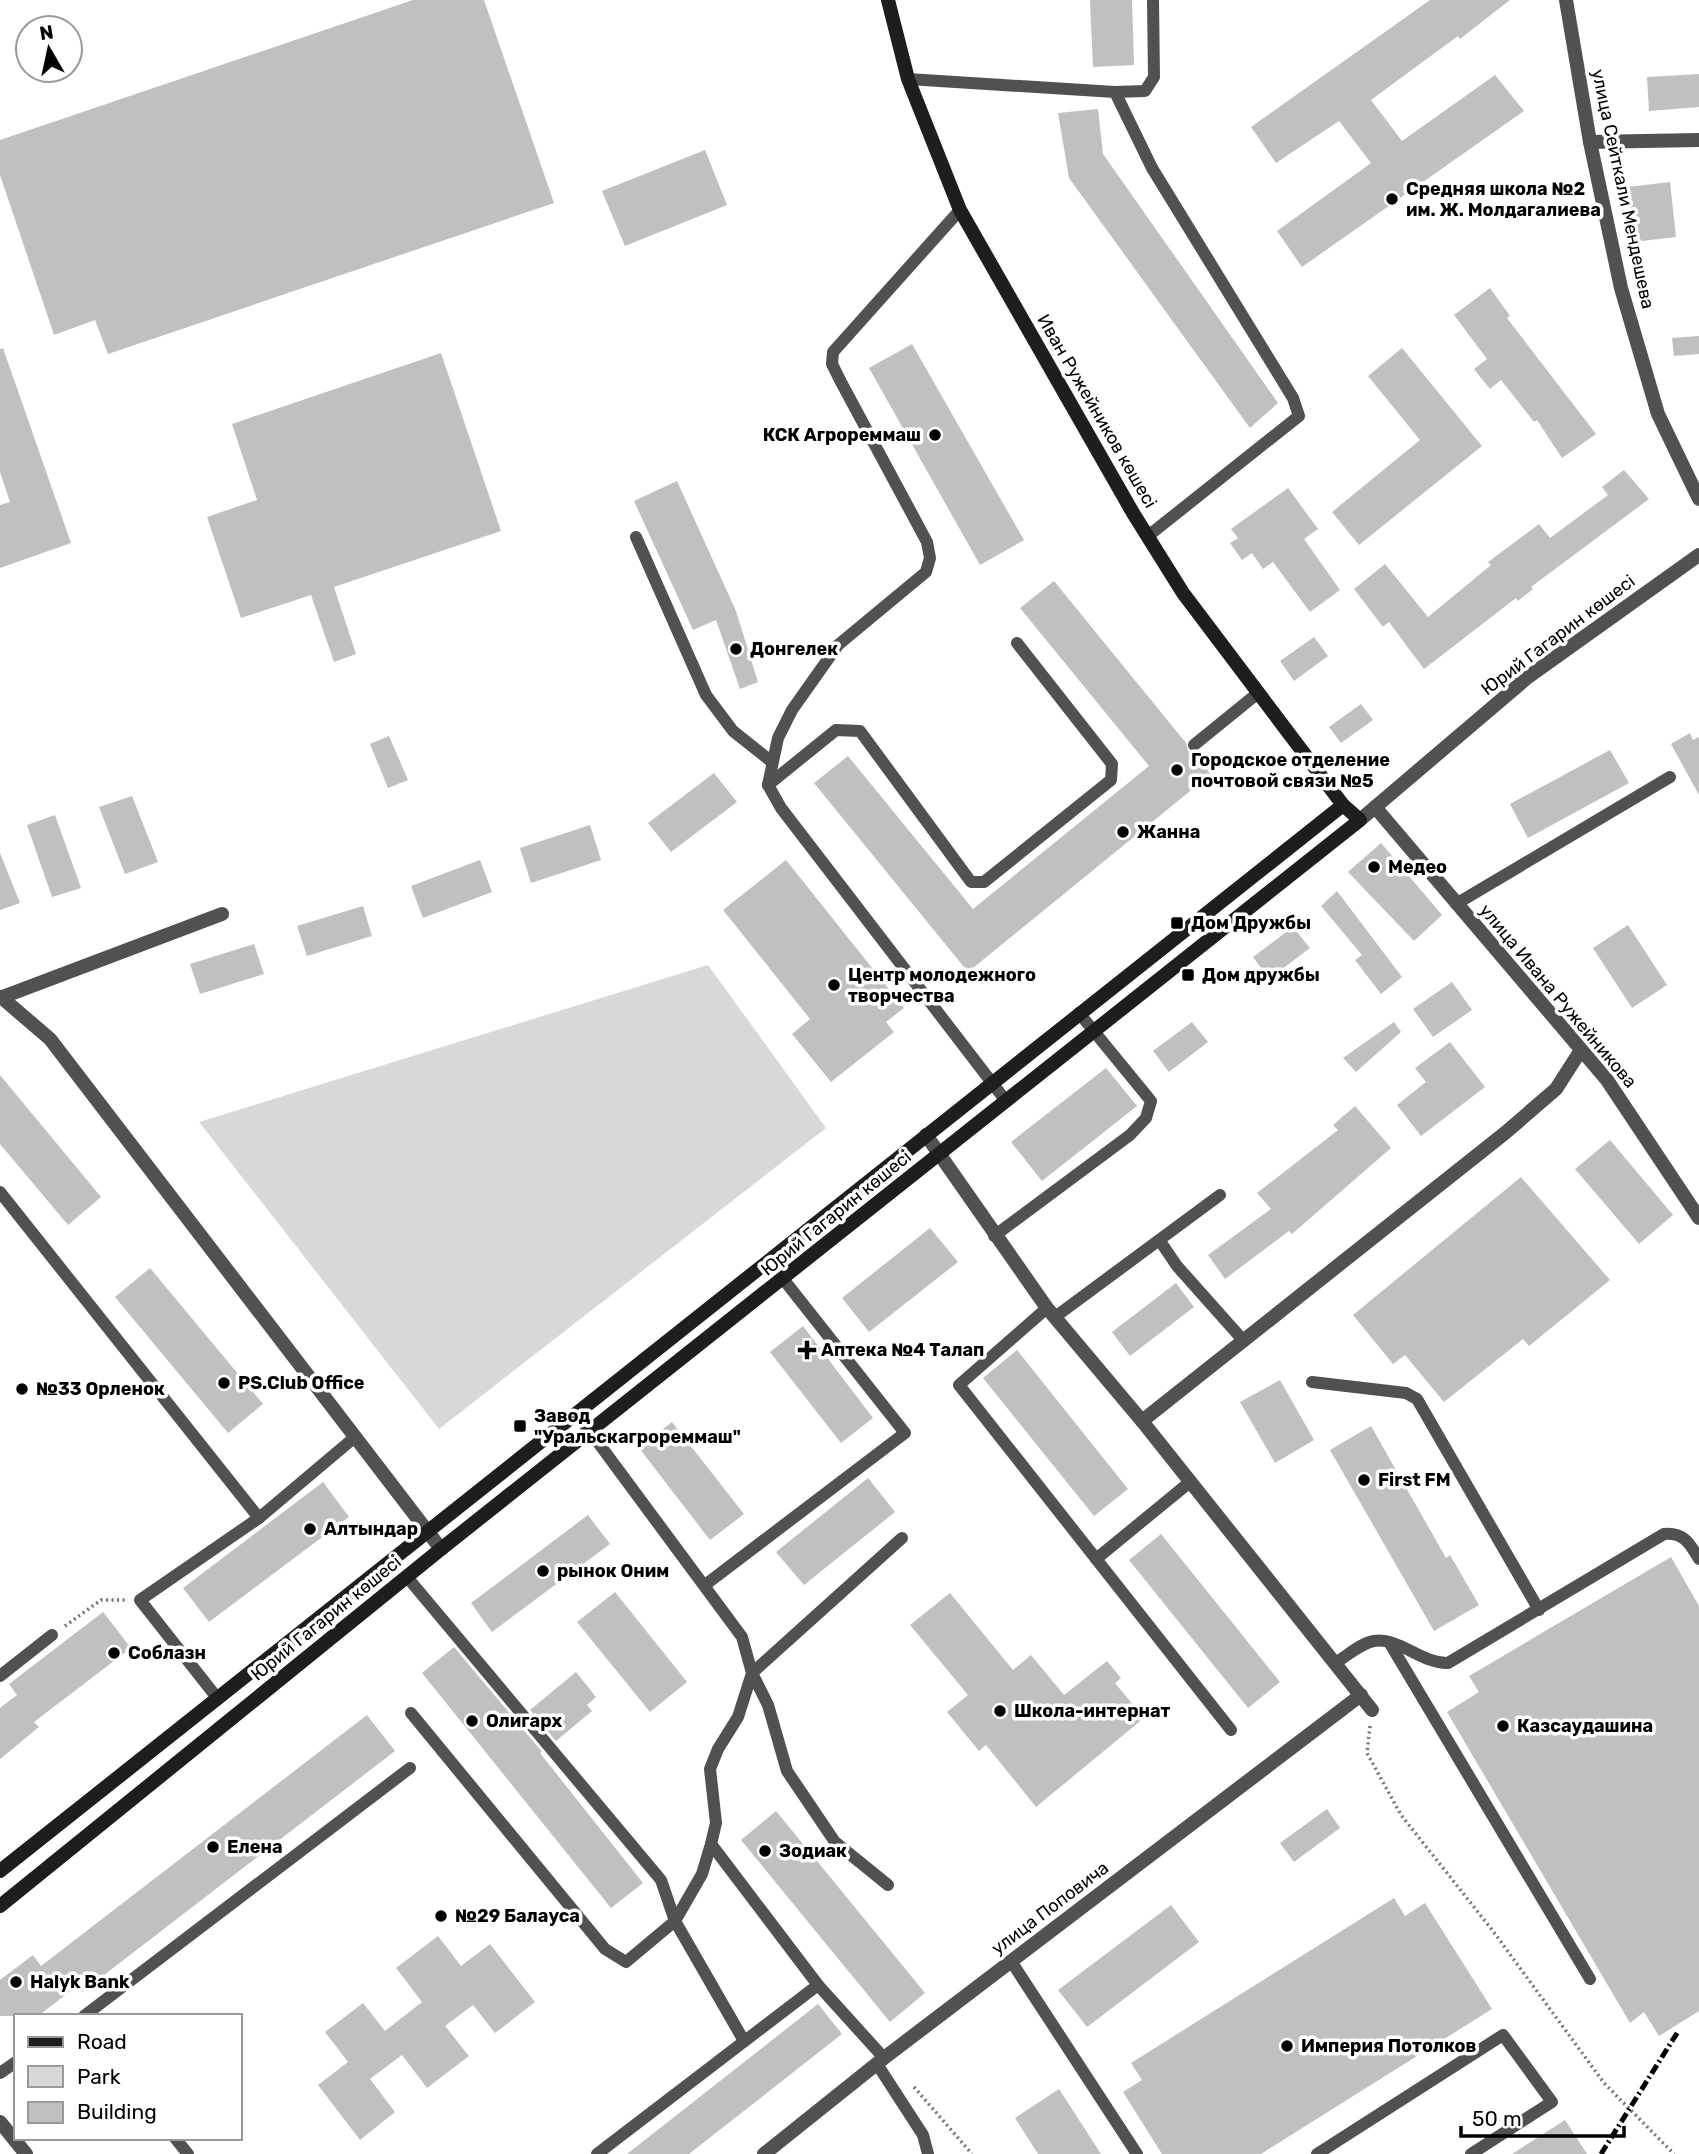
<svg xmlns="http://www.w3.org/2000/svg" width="1699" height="2154" viewBox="0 0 1699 2154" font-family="Rubik,sans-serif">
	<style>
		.green { fill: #d8d8d8 }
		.building { fill: #c0c0c0 }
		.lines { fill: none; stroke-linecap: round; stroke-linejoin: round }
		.path { stroke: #737373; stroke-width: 3.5; stroke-dasharray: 2 3.5; stroke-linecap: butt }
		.lane { stroke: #515151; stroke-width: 12 }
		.street { stroke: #515151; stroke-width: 14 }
		.secondary { stroke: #1e1e1e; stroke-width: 14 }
		.rail { stroke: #000; stroke-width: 5; stroke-dasharray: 10 3.5 2 3.5; stroke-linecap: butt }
		.poi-dot { fill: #000; stroke: #fff; stroke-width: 2.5 }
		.labels { text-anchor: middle; stroke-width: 7; stroke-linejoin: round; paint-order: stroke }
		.poi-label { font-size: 18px; font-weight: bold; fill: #000; stroke: #fff; text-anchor: start }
		.street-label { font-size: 18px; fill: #000; stroke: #fff }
	</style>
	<rect width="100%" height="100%" fill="#fff"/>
	<path class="green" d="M708 965 826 1128 439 1429 199 1122Z"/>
	<g class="building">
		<path d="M413 0H484L554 203 108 354 95 320 54 335 0 175V140Z"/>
		<path d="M1090 0H1132L1134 65 1093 67Z"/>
		<path d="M1430 0H1510L1460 39 1458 36 1371 100 1402 141 1495 75 1524 111 1302 267 1277 231 1371 163 1339 121 1276 163 1251 127Z"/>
		<path d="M1699 74V107L1649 111 1647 77Z"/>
		<path d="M1098 109 1103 154 1278 403 1250 428 1069 178 1058 113Z"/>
		<path d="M705 150 727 205 625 246 602 191Z"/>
		<path d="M1670 182 1676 237 1633 242 1627 187Z"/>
		<path d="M1490 288 1510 316 1507 318 1596 434 1562 458 1537 420 1534 422 1501 380 1490 389 1474 369 1487 359 1454 315Z"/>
		<path d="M1699 336V354L1674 356 1672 338Z"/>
		<path d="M912 344 1024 540 980 565 869 368Z"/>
		<path d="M3 348 71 543 0 568V505L10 502 0 472V349Z"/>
		<path d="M1402 348 1482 446 1359 545 1332 512 1420 440 1368 376Z"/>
		<path d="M441 353 501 531 334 587 356 654 334 662 311 595 241 618 207 517 257 500 232 424Z"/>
		<path d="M1624 470 1649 499 1531 587 1533 589 1518 601 1516 598 1424 669 1389 622 1383 627 1354 589 1385 564 1428 617 1491 565 1488 562 1539 524 1550 538 1608 495 1602 487Z"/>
		<path d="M677 481 736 611 758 682 740 689 716 620 693 630 634 501Z"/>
		<path d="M1288 488 1318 529 1304 539 1340 590 1310 612 1273 562 1263 569 1252 553 1242 560 1230 543 1238 538 1231 529Z"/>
		<path d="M1054 581 1186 743 1188 751 1195 754 1211 774 968 972 814 783 848 756 973 909 1149 766 1020 608Z"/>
		<path d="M1314 637 1328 656 1294 681 1280 661Z"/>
		<path d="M1361 704 1373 720 1341 743 1329 727Z"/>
		<path d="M1690 733 1693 740 1699 737V795L1671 744Z"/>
		<path d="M389 736 408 780 388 788 370 744Z"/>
		<path d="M1610 750 1629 783 1528 838 1510 804Z"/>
		<path d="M714 773 737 802 671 852 648 823Z"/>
		<path d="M132 796 158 862 125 874 99 807Z"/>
		<path d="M55 815 81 888 52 897 27 825Z"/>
		<path d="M590 825 601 860 531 883 520 848Z"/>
		<path d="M1381 843 1442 915 1414 941 1348 872Z"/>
		<path d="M0 853 20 903 0 910Z"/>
		<path d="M480 860 492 892 423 918 411 886Z"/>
		<path d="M786 860 904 1008 886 1022 894 1032 831 1082 792 1034 810 1019 723 910Z"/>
		<path d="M1337 891 1402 977 1381 994 1355 960 1362 955 1321 906Z"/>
		<path d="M363 906 372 936 307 956 297 926Z"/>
		<path d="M1628 925 1667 985 1632 1008 1593 948Z"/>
		<path d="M1293 927 1310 948 1269 979 1253 957Z"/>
		<path d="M254 944 264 974 200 994 190 964Z"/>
		<path d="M1452 982 1472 1010 1433 1037 1413 1009Z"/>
		<path d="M1192 1022 1208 1042 1169 1072 1153 1051Z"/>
		<path d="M1394 1022 1401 1032 1356 1072 1343 1058Z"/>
		<path d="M1450 1042 1485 1087 1421 1136 1397 1105 1426 1082 1415 1068Z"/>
		<path d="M1106 1068 1137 1106 1042 1181 1011 1142Z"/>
		<path d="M0 1075 101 1197 68 1225 0 1144Z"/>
		<path d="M1355 1106 1391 1148 1292 1234 1289 1231 1225 1279 1208 1255 1271 1209 1257 1193 1338 1130 1333 1125Z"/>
		<path d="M1610 1140 1673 1215 1639 1244 1575 1169Z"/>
		<path d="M1521 1177 1610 1280 1529 1346 1523 1339 1444 1402 1405 1355 1393 1364 1353 1315Z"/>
		<path d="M930 1228 958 1262 869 1332 842 1298Z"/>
		<path d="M150 1268 263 1404 228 1433 115 1297Z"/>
		<path d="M1176 1283 1194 1307 1130 1356 1112 1332Z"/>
		<path d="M803 1326 873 1418 841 1443 770 1352Z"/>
		<path d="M1017 1350 1128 1489 1094 1516 983 1378Z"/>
		<path d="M1280 1380 1314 1440 1275 1463 1240 1402Z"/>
		<path d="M672 1422 744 1514 710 1540 639 1448Z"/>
		<path d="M1371 1426 1446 1558 1450 1555 1479 1605 1434 1631 1330 1450Z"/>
		<path d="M868 1478 895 1512 804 1585 776 1552Z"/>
		<path d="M323 1482 349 1517 209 1622 183 1588Z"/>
		<path d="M588 1515 610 1544 492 1632 471 1603Z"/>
		<path d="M1161 1534 1280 1682 1248 1708 1129 1560Z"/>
		<path d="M1671 1557 1699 1606V2011L1659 2036 1644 2012 1630 2023 1447 1712 1479 1692 1469 1676Z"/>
		<path d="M615 1592 687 1682 650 1712 577 1622Z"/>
		<path d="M950 1593 1013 1670 1031 1655 1064 1695 1107 1661 1121 1678 1115 1683 1144 1718 1036 1807 986 1745 979 1751 947 1712 968 1695 910 1625Z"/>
		<path d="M103 1612 131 1648 34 1722 39 1727 0 1759V1708L17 1695 9 1684Z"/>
		<path d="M454 1647 542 1752 540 1753 643 1883 611 1908 422 1673Z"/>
		<path d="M576 1672 596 1697 587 1705 592 1711 556 1741 530 1710Z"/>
		<path d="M367 1715 395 1751 82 1992 77 1986 38 2016H0V1980L33 1955 41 1966Z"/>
		<path d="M1327 1809 1340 1828 1294 1862 1280 1843Z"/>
		<path d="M776 1811 925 1993 890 2022 741 1840Z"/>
		<path d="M1394 1898 1405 1916 1425 1903 1492 2009 1261 2154H1162L1123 2092 1142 2080 1131 2063Z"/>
		<path d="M1171 1905 1199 1942 1087 2027 1058 1990Z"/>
		<path d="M438 1936 461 1966 490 1944 535 2002 495 2033 473 2005 445 2026 469 2056 427 2088 402 2055 370 2079 395 2112 360 2140 318 2085 348 2062 325 2032 363 2003 385 2031 422 2002 396 1968Z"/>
		<path d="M818 2004 842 2034 689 2154H627Z"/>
		<path d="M1059 2089 1101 2154H1038L1015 2118Z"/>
		<path d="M1565 2120 1587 2154H1512Z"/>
	</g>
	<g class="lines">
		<g class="path">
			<path d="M65 1626 101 1600H126"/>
			<path d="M1370 1726 1367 1753 1401 1815 1493 1931 1604 2083 1674 2154"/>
			<path d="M914 2087 972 2154"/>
		</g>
		<g class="lane">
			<path d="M908 79 1115 92 1152 168 1293 398 1299 416 1148 536"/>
			<path d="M1115 92 1145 91 1154 77 1153 0"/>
			<path d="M636 537 706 695 733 731 772 762"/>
			<path d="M1194 745 1258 693"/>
			<path d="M768 785 778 738 792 710 838 645 926 572 930 558 927 542 841 382 832 364 833 352 960 210"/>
			<path d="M1456 904 1670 777"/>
			<path d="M1006 1101 781 808 768 785 836 730 860 731 971 882H984L1111 780 1112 764 1017 643"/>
			<path d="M0 1192 259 1518"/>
			<path d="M994 1236 1130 1135 1146 1118 1151 1101 1079 1013"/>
			<path d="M1160 1241 1177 1266 1242 1339"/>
			<path d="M1047 1308 959 1385 1231 1730"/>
			<path d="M1055 1317 1220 1195"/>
			<path d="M1312 1382 1406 1393 1417 1399 1539 1610"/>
			<path d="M577 1414 742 1637 752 1673 738 1717 718 1749 710 1769 716 1823 711 1844 818 1985 884 2058"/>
			<path d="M1096 1559 1190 1482"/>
			<path d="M407 1577 661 1880 675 1921 744 2041"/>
			<path d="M705 1585 905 1433 784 1280"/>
			<path d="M1389 1642 1590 1979"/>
			<path d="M1335 1663C1347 1656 1361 1643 1374 1641 1399 1637 1422 1664 1448 1663L1664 1534C1684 1532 1690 1544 1699 1559"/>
			<path d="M0 1676 52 1635"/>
			<path d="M218 1699 140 1600 259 1518 355 1437"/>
			<path d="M411 1713 605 1949 626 1962 675 1921 702 1874 711 1844"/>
			<path d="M888 1885 835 1842 787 1771 768 1705 752 1673 902 1538"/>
			<path d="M1011 1961 1137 2154"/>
			<path d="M84 2016 410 1768"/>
			<path d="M877 2064 923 2135 928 2154"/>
			<path d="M0 2073 16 2062"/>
			<path d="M175 2138 188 2154"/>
			<path d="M597 2154 818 1985"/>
			<path d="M1317 2154 1503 2035 1552 2102 1471 2154"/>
		</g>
		<g class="street">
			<path d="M1566 0 1590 142 1621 288 1658 414 1699 499"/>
			<path d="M1590 142 1699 140"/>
			<path d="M1375 807 1607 1080 1699 1218"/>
			<path d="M1360 820 1528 677 1699 555"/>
			<path d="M1 997 50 1039 441 1549"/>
			<path d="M0 998 222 914"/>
			<path d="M926 1135 1047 1308 1142 1421 1372 1710"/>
			<path d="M1142 1421 1505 1133 1556 1089 1581 1050"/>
			<path d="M0 2122 26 2154"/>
			<path d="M764 2154 884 2058 1361 1695"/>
		</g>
		<g class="secondary">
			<path d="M0 1871 1343 805"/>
			<path d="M0 1906 441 1549 1360 820 1343 805 1183 593 1133 513 960 210 908 79 888 0"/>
		</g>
		<path class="rail" d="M1601 2154 1679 2030"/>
	</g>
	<g class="poi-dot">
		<circle cx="1392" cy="199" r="7"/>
		<circle cx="935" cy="435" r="7"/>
		<circle cx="736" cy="649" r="7"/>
		<circle cx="1177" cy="770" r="7"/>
		<circle cx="1123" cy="832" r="7"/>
		<circle cx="1374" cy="867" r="7"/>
		<rect x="1170" y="916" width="14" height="14" rx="3.5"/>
		<rect x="1181" y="968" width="14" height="14" rx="3.5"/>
		<circle cx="834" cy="985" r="7"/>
		<path d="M803.5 1339.5h7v7h7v7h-7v7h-7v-7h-7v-7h7z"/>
		<circle cx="224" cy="1383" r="7"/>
		<circle cx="22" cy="1389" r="7"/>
		<rect x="513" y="1419" width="14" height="14" rx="3.5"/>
		<circle cx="1364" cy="1480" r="7"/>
		<circle cx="310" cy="1529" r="7"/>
		<circle cx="543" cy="1571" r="7"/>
		<circle cx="114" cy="1653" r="7"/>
		<circle cx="1000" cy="1711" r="7"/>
		<circle cx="472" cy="1721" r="7"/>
		<circle cx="1503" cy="1726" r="7"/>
		<circle cx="213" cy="1847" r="7"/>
		<circle cx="765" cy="1851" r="7"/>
		<circle cx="441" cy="1916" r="7"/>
		<circle cx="16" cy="1982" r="7"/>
		<circle cx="1287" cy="2046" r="7"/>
	</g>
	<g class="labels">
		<g class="poi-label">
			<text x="1406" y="195">Средняя школа №2<tspan x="1406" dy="21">им. Ж. Молдагалиева</tspan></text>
			<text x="921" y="441" text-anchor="end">КСК Агрореммаш</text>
			<text x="750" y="655">Донгелек</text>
			<text x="1191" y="766">Городское отделение<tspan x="1191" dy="21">почтовой связи №5</tspan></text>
			<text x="1137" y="838">Жанна</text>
			<text x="1388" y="873">Медео</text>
			<text x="1191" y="929">Дом Дружбы</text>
			<text x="848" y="981">Центр молодежного<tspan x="848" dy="21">творчества</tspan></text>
			<text x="1202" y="981">Дом дружбы</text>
			<text x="821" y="1356">Аптека №4 Талап</text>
			<text x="238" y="1389">PS.Club Office</text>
			<text x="36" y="1395">№33 Орленок</text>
			<text x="534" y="1422">Завод<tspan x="534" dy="21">"Уральскагрореммаш"</tspan></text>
			<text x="1378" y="1486">First FM</text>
			<text x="324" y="1535">Алтындар</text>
			<text x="557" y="1577">рынок Оним</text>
			<text x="128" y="1659">Соблазн</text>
			<text x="1014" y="1717">Школа-интернат</text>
			<text x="486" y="1727">Олигарх</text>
			<text x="1517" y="1732">Казсаудашина</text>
			<text x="227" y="1853">Елена</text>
			<text x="779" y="1857">Зодиак</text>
			<text x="455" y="1922">№29 Балауса</text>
			<text x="30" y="1988">Halyk Bank</text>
			<text x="1301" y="2052">Империя Потолков</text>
		</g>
		<g class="street-label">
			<text transform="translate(1623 189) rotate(78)" y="6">улица Сейткали Мендешева</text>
			<text transform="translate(1097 411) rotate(60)" y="6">Иван Ружейников көшесі</text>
			<text transform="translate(1558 635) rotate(-37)" y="6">Юрий Гагарин көшесі</text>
			<text transform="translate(1558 996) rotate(50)" y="6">улица Ивана Ружейникова</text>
			<text transform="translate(836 1213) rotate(-39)" y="6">Юрий Гагарин көшесі</text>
			<text transform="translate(326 1618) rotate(-39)" y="6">Юрий Гагарин көшесі</text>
			<text transform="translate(1050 1908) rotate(-37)" y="6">улица Поповича</text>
		</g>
	</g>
	<rect x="14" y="2014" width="228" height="126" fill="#ffffff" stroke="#999999" stroke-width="2"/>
	<rect x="28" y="2037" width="35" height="10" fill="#1e1e1e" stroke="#999999" stroke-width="2"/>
	<text x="77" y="2049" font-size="21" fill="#000000">Road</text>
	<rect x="28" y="2066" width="35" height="21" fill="#d8d8d8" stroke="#999999" stroke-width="2"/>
	<text x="77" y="2084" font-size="21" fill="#000000">Park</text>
	<rect x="28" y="2102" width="35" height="21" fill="#c0c0c0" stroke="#999999" stroke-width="2"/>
	<text x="77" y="2119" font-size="21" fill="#000000">Building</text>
	<g transform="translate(49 49) rotate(351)"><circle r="33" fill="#ffffff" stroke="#999999" stroke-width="2"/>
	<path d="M0-5L12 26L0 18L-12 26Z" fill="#000000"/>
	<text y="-10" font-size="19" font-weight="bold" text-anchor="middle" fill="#000000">N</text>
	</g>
	<path d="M1461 2126v10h163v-10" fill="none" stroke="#000000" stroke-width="3.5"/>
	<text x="1472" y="2126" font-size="21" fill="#000000" stroke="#ffffff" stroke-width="5" paint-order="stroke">50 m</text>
</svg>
